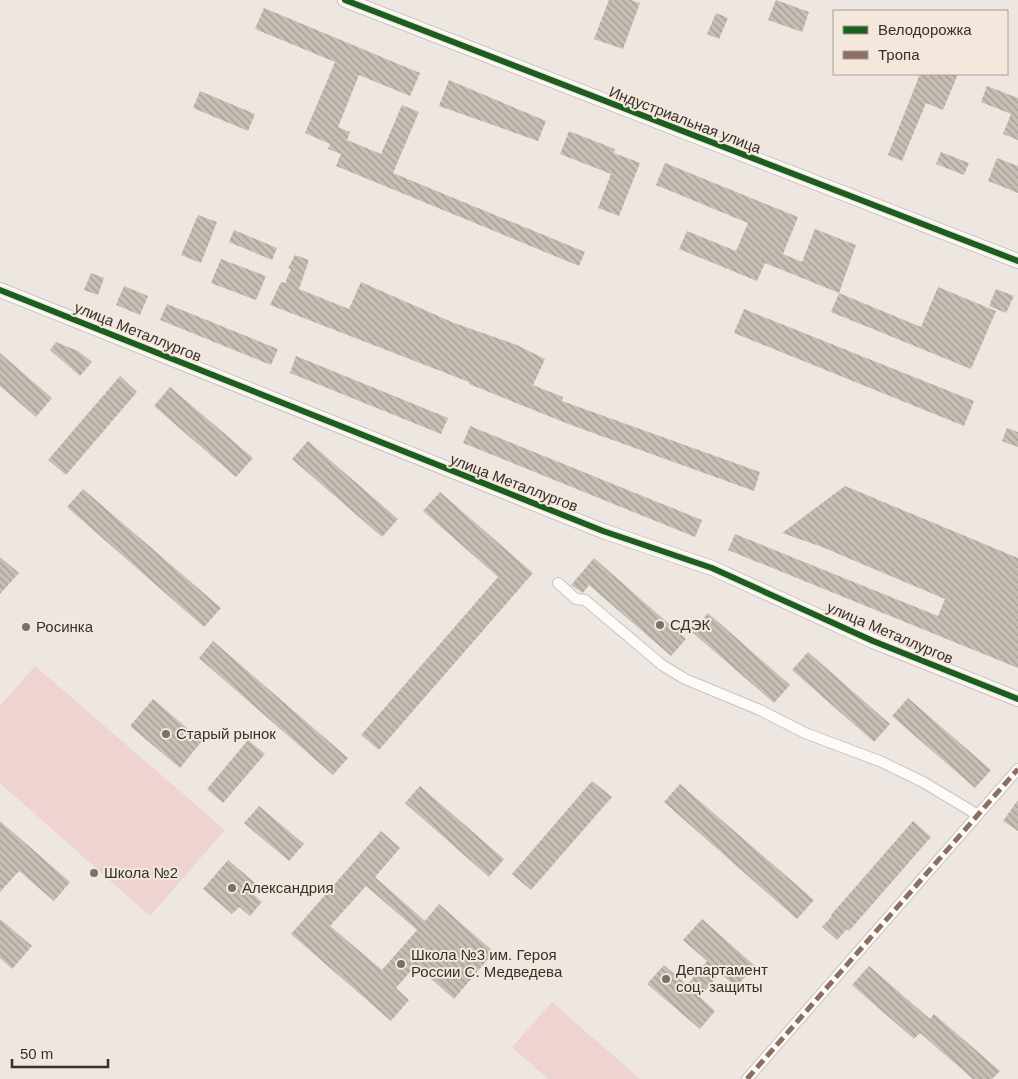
<svg xmlns="http://www.w3.org/2000/svg" width="1018" height="1079" viewBox="0 0 1018 1079" font-family="Arial,sans-serif">
	<style>
		.green { fill: #eed3d1 }
		.building { fill: url(#building-back-hatch); fill-rule: evenodd }
		.lines { fill: none; stroke-linecap: round; stroke-linejoin: round }
		.street-casing { stroke: #c9c4be; stroke-width: 12 }
		.secondary-casing { stroke: #c9c4be; stroke-width: 16 }
		.street { stroke: #fcfbfa; stroke-width: 10 }
		.secondary { stroke: #fcfbfa; stroke-width: 14 }
		.quiet { stroke: #8d6e63; stroke-width: 5; stroke-dasharray: 10 5; stroke-linecap: butt }
		.cycleway-casing { stroke: #f4e7db; stroke-width: 9 }
		.cycleway { stroke: #1b5e20; stroke-width: 6 }
		.poi-dot { fill: #76716c; stroke: #f4e7db; stroke-width: 2 }
		.labels { text-anchor: middle; stroke-width: 4; stroke-linejoin: round; paint-order: stroke }
		.street-label { font-size: 15px; fill: #36312d; stroke: #f4e7db }
		.poi-label { font-size: 15px; fill: #36312d; stroke: #f4e7db; text-anchor: start }
	</style>
	<defs>
		<pattern id="building-back-hatch" width="6" height="6" patternUnits="userSpaceOnUse" patternTransform="scale(1.25)"><rect width="6" height="6" fill="#c5bfb4"/><path d="M-1 5l2 2M0 0l6 6M5-1l2 2" fill="none" stroke="#a19c93"/></pattern>
	</defs>
	<rect width="100%" height="100%" fill="#eee7e1"/>
	<g class="green">
		<path d="M35 666 225 830 150 916 0 783V706Z"/>
		<path d="M552 1002 640 1079H548L512 1047Z"/>
	</g>
	<g class="building">
		<path d="M609 0H631L640 3 623 49 594 39Z"/>
		<path d="M776 0 809 12 802 32 768 20Z"/>
		<path d="M264 8 420 73 410 96 359 75 338 127 350 132 347 140 381 154 402 105 419 112 393 173 585 252 579 266 336 166 341 154 328 149 330 144 305 133 335 62 255 29Z"/>
		<path d="M716 13 728 18 719 39 707 34Z"/>
		<path d="M920 74H958L943 110 926 103 902 161 888 155Z"/>
		<path d="M449 80 546 121 538 141 439 106Z"/>
		<path d="M987 86 1018 98V140L1003 134 1011 114 981 102Z"/>
		<path d="M200 91 255 114 248 131 193 108Z"/>
		<path d="M569 131 615 149 614 153 640 163 619 216 598 208 611 174 560 154Z"/>
		<path d="M941 152 969 163 964 175 936 164Z"/>
		<path d="M997 158 1018 166V193L988 181Z"/>
		<path d="M665 163 798 217 783 254 802 262 815 229 856 245 839 293 765 263 757 281 679 249 687 231 736 251 748 223 656 185Z"/>
		<path d="M198 215 217 222 201 263 181 255Z"/>
		<path d="M234 230 277 248 272 260 229 242Z"/>
		<path d="M295 255 309 260 299 289 349 309 361 282 454 323 517 345 545 359 533 385 563 397 562 401 760 472 754 491 571 425 469 384V382L270 305 281 282 285 283 291 269 288 268Z"/>
		<path d="M221 259 266 276 256 300 211 283Z"/>
		<path d="M91 273 104 278 98 295 84 290Z"/>
		<path d="M124 286 148 296 140 315 116 305Z"/>
		<path d="M938 287 996 311 971 369 831 312 839 293 921 327Z"/>
		<path d="M996 289 1014 296 1006 313 989 306Z"/>
		<path d="M167 304 278 349 271 365 160 320Z"/>
		<path d="M744 309 974 401 964 426 734 333Z"/>
		<path d="M56 342 78 351 92 362 80 376 50 350Z"/>
		<path d="M0 353 52 398 36 417 0 386Z"/>
		<path d="M296 356 448 418 441 434 290 373Z"/>
		<path d="M120 376 137 392 66 475 48 460Z"/>
		<path d="M170 387 253 458 236 477 154 406Z"/>
		<path d="M470 426 702 520 695 537 463 443Z"/>
		<path d="M1007 428 1018 432V447L1002 441Z"/>
		<path d="M308 441 398 519 382 537 292 459Z"/>
		<path d="M845 486 1018 558V668L728 550 735 534 938 616 945 599 822 547 782 533Z"/>
		<path d="M83 489 221 608 204 627 67 507Z"/>
		<path d="M440 492 533 573 379 750 361 735 498 577 423 511Z"/>
		<path d="M0 557 19 573 0 594Z"/>
		<path d="M594 558 686 639 671 656 589 585 583 593 571 585Z"/>
		<path d="M708 613 790 685 774 703 692 632Z"/>
		<path d="M213 641 348 758 333 775 199 658Z"/>
		<path d="M808 652 890 724 874 742 792 670Z"/>
		<path d="M908 698 991 770 975 788 892 716Z"/>
		<path d="M153 699 202 741 180 768 130 726Z"/>
		<path d="M248 740 265 754 223 803 207 789Z"/>
		<path d="M592 781 612 797 531 890 512 874Z"/>
		<path d="M680 784 814 900 797 919 664 802Z"/>
		<path d="M420 786 504 859 489 877 405 803Z"/>
		<path d="M1018 800V831L1003 821Z"/>
		<path d="M259 806 304 844 289 861 244 823Z"/>
		<path d="M0 821 70 882 54 901 19 871 0 892Z"/>
		<path d="M913 821 931 837 849 931 847 929 837 940 822 927 832 916 831 915Z"/>
		<path d="M381 831 400 848 375 877 425 921 439 904 494 952 454 999 416 965 396 988 409 1000 391 1021 291 934ZM366 886 417 930 382 970 330 926Z"/>
		<path d="M228 860 260 887 254 895 262 902 250 916 239 907 232 914 203 889Z"/>
		<path d="M0 919 32 946 12 969 0 958Z"/>
		<path d="M702 919 755 966 736 987 720 973 700 997 715 1011 700 1029 647 984 664 965 687 985 707 961 683 940Z"/>
		<path d="M869 966 930 1019 934 1014 1000 1071 992 1079H973L920 1033 914 1039 852 985Z"/>
	</g>
	<g class="lines">
		<defs>
			<g id="street">
				<path d="M558 583 576 599 585 600 662 665 685 679 760 710 805 733 882 762 923 782 978 815"/>
				<path d="M747 1079 1018 769"/>
			</g>
			<g id="secondary">
				<path d="M345 0 1018 261"/>
				<path d="M0 290 603 531 712 568 873 641 1018 699"/>
			</g>
		</defs>
		<use href="#street" class="street-casing"/>
		<use href="#secondary" class="secondary-casing"/>
		<use href="#street" class="street"/>
		<use href="#secondary" class="secondary"/>
		<path class="quiet" d="M747 1079 1018 769"/>
		<defs>
			<g id="cycleway">
				<path d="M345 0 1018 261"/>
				<path d="M0 290 603 531 712 568 873 641 1018 699"/>
			</g>
		</defs>
		<use href="#cycleway" class="cycleway-casing"/>
		<use href="#cycleway" class="cycleway"/>
	</g>
	<g class="poi-dot">
		<circle cx="660" cy="625" r="5"/>
		<circle cx="26" cy="627" r="5"/>
		<circle cx="166" cy="734" r="5"/>
		<circle cx="94" cy="873" r="5"/>
		<circle cx="232" cy="888" r="5"/>
		<circle cx="401" cy="964" r="5"/>
		<circle cx="666" cy="979" r="5"/>
	</g>
	<g class="labels">
		<g class="street-label">
			<text transform="translate(685 120) rotate(21)" y="5">Индустриальная улица</text>
			<text transform="translate(138 332) rotate(22)" y="5">улица Металлургов</text>
			<text transform="translate(514 483) rotate(21)" y="5">улица Металлургов</text>
			<text transform="translate(890 633) rotate(23)" y="5">улица Металлургов</text>
		</g>
		<g class="poi-label">
			<text x="670" y="630">СДЭК</text>
			<text x="36" y="632">Росинка</text>
			<text x="176" y="739">Старый рынок</text>
			<text x="104" y="878">Школа №2</text>
			<text x="242" y="893">Александрия</text>
			<text x="411" y="960">Школа №3 им. Героя<tspan x="411" dy="17">России С. Медведева</tspan></text>
			<text x="676" y="975">Департамент<tspan x="676" dy="17">соц. защиты</tspan></text>
		</g>
	</g>
	<rect x="833" y="10" width="175" height="65" fill="#f4e7db" stroke="#a89e95"/>
	<rect x="843" y="26" width="25" height="8" fill="#1b5e20" stroke="#a89e95"/>
	<text x="878" y="35" font-size="15" fill="#36312d">Велодорожка</text>
	<rect x="843" y="51" width="25" height="8" fill="#8d6e63" stroke="#a89e95"/>
	<text x="878" y="60" font-size="15" fill="#36312d">Тропа</text>
	<path d="M12 1059v8h96v-8" fill="none" stroke="#36312d" stroke-width="2.5"/>
	<text x="20" y="1059" font-size="15" fill="#36312d" stroke="#f4e7db" stroke-width="4" paint-order="stroke">50 m</text>
</svg>
